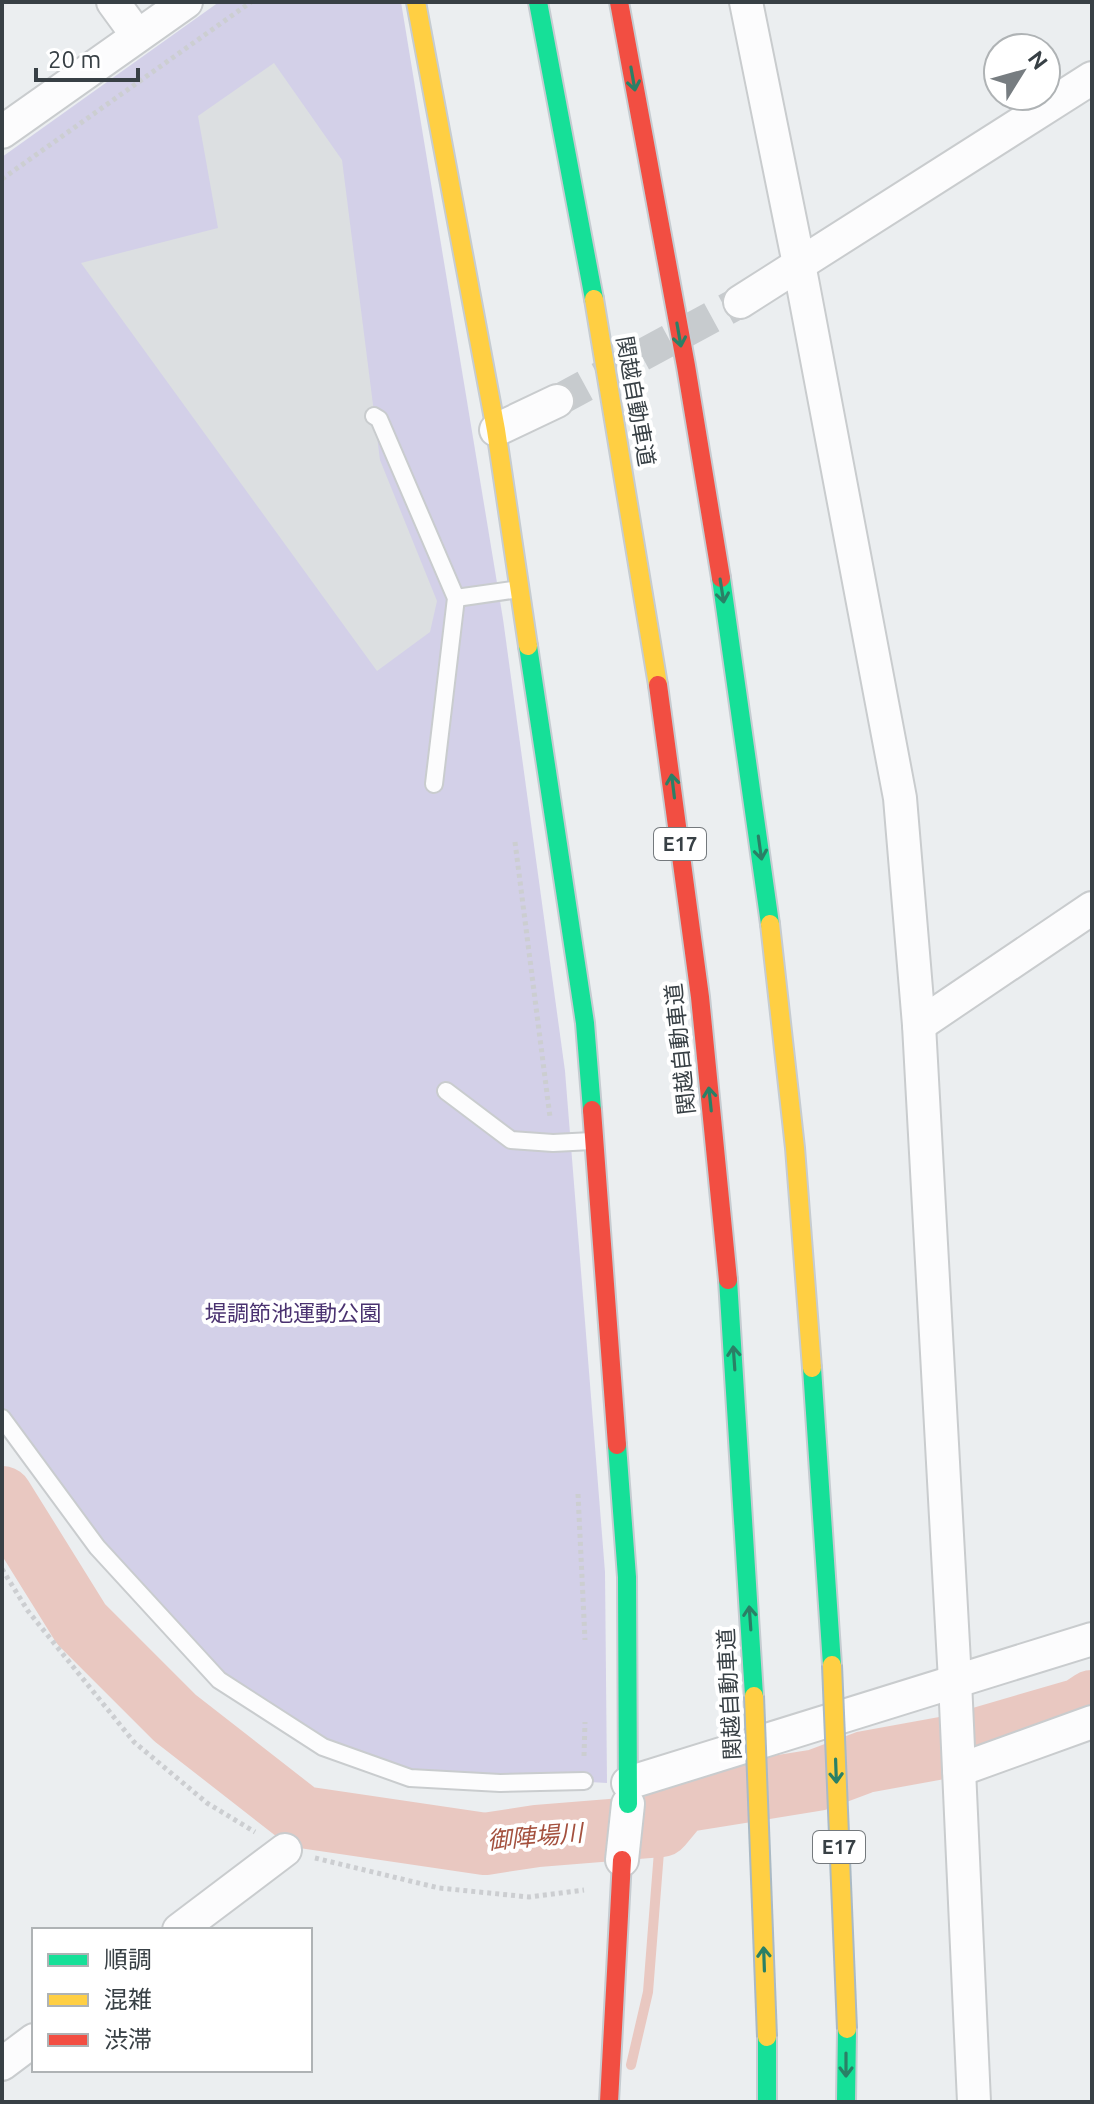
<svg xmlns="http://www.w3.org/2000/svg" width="1094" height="2104" viewBox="0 0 1094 2104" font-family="Ubuntu,'Noto Sans JP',sans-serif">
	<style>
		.green { fill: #d3d0e8 }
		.parking { fill: #dcdfe1 }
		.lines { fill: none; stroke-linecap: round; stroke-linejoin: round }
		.stream { stroke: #e9c8c1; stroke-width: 10 }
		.river { stroke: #e9c8c1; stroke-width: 62 }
		.street-tunnel { stroke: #c7cbce; stroke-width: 32; stroke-dasharray: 32 16; stroke-linecap: butt }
		.lane-casing { stroke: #c9ccce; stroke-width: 20 }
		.street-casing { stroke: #c9ccce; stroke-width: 36 }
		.fast-casing { stroke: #c6ccd1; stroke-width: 22 }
		.slow-casing { stroke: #c6ccd1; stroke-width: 22 }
		.jam-casing { stroke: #c6ccd1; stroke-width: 22 }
		.path { stroke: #ccced1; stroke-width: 5; stroke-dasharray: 4 4; stroke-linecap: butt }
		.lane { stroke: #fcfcfd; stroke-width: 16 }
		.street { stroke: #fcfcfd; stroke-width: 32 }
		.fast { stroke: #16e098; stroke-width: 18 }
		.slow { stroke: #ffcf43; stroke-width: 18 }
		.jam { stroke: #f24e42; stroke-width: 18 }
		.slow-bridge-casing { stroke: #aabac5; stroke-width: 22; stroke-linecap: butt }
		.slow-bridge { stroke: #ffcf43; stroke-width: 18 }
		.oneway { stroke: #2a8066 }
		.labels { text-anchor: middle; stroke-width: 8; stroke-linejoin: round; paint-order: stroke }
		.shield { fill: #fff; stroke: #74797d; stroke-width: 2 }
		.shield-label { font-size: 20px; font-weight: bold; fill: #384045 }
		.street-label { font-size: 22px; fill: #384045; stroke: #fff }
		.park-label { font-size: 22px; fill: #4a3270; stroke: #fff }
		.water-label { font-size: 24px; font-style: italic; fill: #a4513e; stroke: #fff }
	</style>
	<rect width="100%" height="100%" fill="#ebeef0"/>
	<path class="green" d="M219 2H401L503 619 565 1071 605 1572 607 1783 413 1772 322 1740 221 1674 99 1540 2 1407V157Z"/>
	<path class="parking" d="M274 63 342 160 380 460 437 601 430 632 377 671 81 263 218 228 198 116Z"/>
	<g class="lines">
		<path class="stream" d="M631 2065 648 1992 661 1826"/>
		<path class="river" d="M2 1497 81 1624 175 1718 302 1817 485 1844 537 1836 661 1826 681 1802 817 1780 865 1762 953 1746 1080 1709 1092 1701"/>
		<path class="street-tunnel" d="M557 401 740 302"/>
		<defs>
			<g id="lane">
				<path d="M374 416 379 419 456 598 434 784"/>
				<path d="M456 598 519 589"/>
				<path d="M446 1091 511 1140 553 1143 592 1141"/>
				<path d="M2 1418 97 1547 219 1680 323 1747 410 1778 500 1783 584 1781"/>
			</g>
			<g id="street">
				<path d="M113 2 137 35"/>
				<path d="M746 2 799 264 900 798 919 1025 955 1681 974 2102"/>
				<path d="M2 132 186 2"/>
				<path d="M740 302 1092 78"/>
				<path d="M496 430 557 401"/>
				<path d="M919 1025 1092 908"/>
				<path d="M959 1770 1092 1722"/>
				<path d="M628 1783 1092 1639"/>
				<path d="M622 1860 628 1804"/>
				<path d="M179 1930 285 1850"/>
				<path d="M2 2064 34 2040"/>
			</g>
			<g id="fast">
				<path d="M538 2 594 299"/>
				<path d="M721 578 770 924"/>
				<path d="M528 646 585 1023 592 1110"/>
				<path d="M728 1280 754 1696"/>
				<path d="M812 1368 832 1665"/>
				<path d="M617 1445 627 1577 628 1804"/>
				<path d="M767 2037V2102"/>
				<path d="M846 2102 847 2029"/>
			</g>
			<g id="slow">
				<path d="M416 2 496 430 528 646"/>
				<path d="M594 299 658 685"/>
				<path d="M770 924 795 1148 812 1368"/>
			</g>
			<g id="jam">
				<path d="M619 2 686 366 721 578"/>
				<path d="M658 685 700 997 728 1280"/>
				<path d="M592 1110 617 1445"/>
				<path d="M609 2102 622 1860"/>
			</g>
		</defs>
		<use href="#lane" class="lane-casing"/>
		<use href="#street" class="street-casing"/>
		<use href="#fast" class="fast-casing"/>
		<use href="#slow" class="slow-casing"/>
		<use href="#jam" class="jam-casing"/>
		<g class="path">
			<path d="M2 179 251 2"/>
			<path d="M515 842 550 1117"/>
			<path d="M578 1494 585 1640"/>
			<path d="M2 1569 28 1611 134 1742 207 1803 255 1832"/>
			<path d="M584 1756 585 1722"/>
			<path d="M315 1858 439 1888 529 1897 584 1890"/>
		</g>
		<use href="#lane" class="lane"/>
		<use href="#street" class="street"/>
		<use href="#fast" class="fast"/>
		<use href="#slow" class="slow"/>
		<use href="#jam" class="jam"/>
		<defs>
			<g id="slow-bridge">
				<path d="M832 1665 847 2029"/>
				<path d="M754 1696 767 2037"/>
			</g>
		</defs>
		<use href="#slow-bridge" class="slow-bridge-casing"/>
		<use href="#slow-bridge" class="slow-bridge"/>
	</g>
	<defs><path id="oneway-shaft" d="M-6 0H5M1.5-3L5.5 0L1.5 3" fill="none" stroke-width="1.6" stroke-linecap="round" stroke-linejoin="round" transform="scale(2)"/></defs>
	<g class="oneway">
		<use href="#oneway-shaft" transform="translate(633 79) rotate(80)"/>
		<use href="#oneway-shaft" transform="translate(679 335) rotate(80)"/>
		<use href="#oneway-shaft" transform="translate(722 591) rotate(81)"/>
		<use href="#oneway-shaft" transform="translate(673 786) rotate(-97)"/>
		<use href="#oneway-shaft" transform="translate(760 848) rotate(82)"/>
		<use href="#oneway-shaft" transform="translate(710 1099) rotate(-96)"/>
		<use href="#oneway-shaft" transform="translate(734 1358) rotate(-94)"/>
		<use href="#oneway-shaft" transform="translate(750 1618) rotate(-94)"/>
		<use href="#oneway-shaft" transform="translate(836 1771) rotate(88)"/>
		<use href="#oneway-shaft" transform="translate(764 1959) rotate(-92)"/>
		<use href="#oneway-shaft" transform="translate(846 2065) rotate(90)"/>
	</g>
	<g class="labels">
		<g class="shield">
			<rect x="654" y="828" width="52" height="32" rx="6"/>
			<rect x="813" y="1831" width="52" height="32" rx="6"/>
		</g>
		<g class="shield-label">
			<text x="680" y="851">E17</text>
			<text x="839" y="1854">E17</text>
		</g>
		<g class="street-label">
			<text transform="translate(636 401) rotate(80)" y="8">関越自動車道</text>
			<text transform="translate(680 1049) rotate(-96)" y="8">関越自動車道</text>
			<text transform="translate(729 1694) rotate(-93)" y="8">関越自動車道</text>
		</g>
		<g class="park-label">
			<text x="293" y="1321">堤調節池運動公園</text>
		</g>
		<g class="water-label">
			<text transform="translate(535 1837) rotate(-5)" y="8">御陣場川</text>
		</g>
	</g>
	<rect width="1094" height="2104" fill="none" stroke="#384045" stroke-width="8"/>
	<rect x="32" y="1928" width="280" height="144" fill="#ffffff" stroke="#afb3b5" stroke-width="2"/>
	<rect x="48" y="1954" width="40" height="12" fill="#16e098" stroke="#afb3b5" stroke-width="2"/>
	<text x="104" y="1968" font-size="24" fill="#384045">順調</text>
	<rect x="48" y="1994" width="40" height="12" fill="#ffcf43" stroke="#afb3b5" stroke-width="2"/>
	<text x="104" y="2008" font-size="24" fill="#384045">混雑</text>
	<rect x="48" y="2034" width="40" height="12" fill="#f24e42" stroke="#afb3b5" stroke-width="2"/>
	<text x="104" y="2048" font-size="24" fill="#384045">渋滞</text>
	<g transform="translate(1022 72) rotate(53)"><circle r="38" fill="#ffffff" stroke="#afb3b5" stroke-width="2"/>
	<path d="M0-6L14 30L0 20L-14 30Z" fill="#777d81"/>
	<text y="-12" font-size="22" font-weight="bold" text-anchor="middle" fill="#384045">N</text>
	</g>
	<path d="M36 68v12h102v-12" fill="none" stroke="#384045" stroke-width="4"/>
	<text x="48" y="68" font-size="24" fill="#384045" stroke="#ffffff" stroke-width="6" paint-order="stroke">20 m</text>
</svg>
